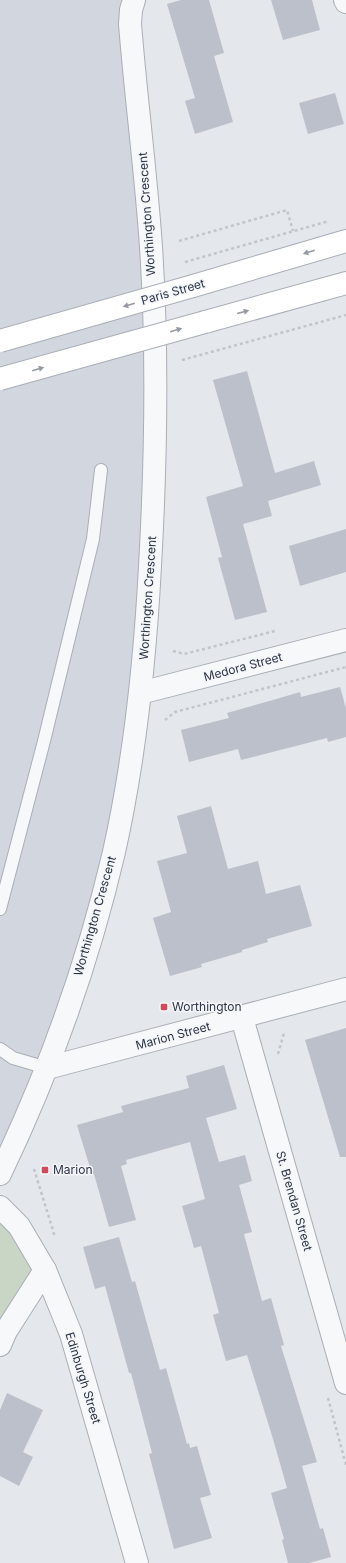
<svg xmlns="http://www.w3.org/2000/svg" width="346" height="1563" viewBox="0 0 346 1563" font-family="Inter,sans-serif">
	<style>
		.built { fill: #d2d6de }
		.green { fill: #c9d6c5 }
		.building { fill: #bbc0ca }
		.lines { fill: none; stroke-linecap: round; stroke-linejoin: round }
		.service-casing { stroke: #a9aeb7; stroke-width: 14 }
		.minor-casing { stroke: #a9aeb7; stroke-width: 24 }
		.tertiary-casing { stroke: #a9aeb7; stroke-width: 24 }
		.secondary-casing { stroke: #a9aeb7; stroke-width: 24 }
		.path { stroke: #c2c5cb; stroke-width: 2.5; stroke-dasharray: 3 3; stroke-linecap: butt }
		.service { stroke: #f7f8fa; stroke-width: 12 }
		.minor { stroke: #f7f8fa; stroke-width: 22 }
		.tertiary { stroke: #f7f8fa; stroke-width: 22 }
		.secondary { stroke: #fff; stroke-width: 22 }
		.secondary-bridge-casing { stroke: #a9aeb7; stroke-width: 24; stroke-linecap: butt }
		.path-bridge { stroke: #c2c5cb; stroke-width: 2.5; stroke-dasharray: 3 3; stroke-linecap: butt }
		.secondary-bridge { stroke: #fff; stroke-width: 22 }
		.oneway { fill: #959aa2 }
		.poi-dot { fill: #d1495b; stroke: #f4f6f9; stroke-width: 1.5 }
		.labels { text-anchor: middle; stroke-width: 3; stroke-linejoin: round; paint-order: stroke }
		.street-label { font-size: 12px; fill: #2b3445; stroke: #f4f6f9 }
		.poi-label { font-size: 12px; fill: #2b3445; stroke: #f4f6f9; text-anchor: start }
	</style>
	<rect width="100%" height="100%" fill="#e4e7ec"/>
	<path class="built" d="M0 0H133L154 482 112 851 0 1170Z"/>
	<path class="green" d="M0 1210 45 1274 0 1349Z"/>
	<g class="building">
		<path d="M181 0H209L224 53 214 56 233 122 195 134 185 101 195 98 167 4Z"/>
		<path d="M271 0H312L320 30 283 40Z"/>
		<path d="M335 93 344 124 308 134 299 103Z"/>
		<path d="M247 371 275 473 314 461 321 485 268 501 272 516 243 524 267 612 235 620 218 558 222 557 206 497 243 486 213 380Z"/>
		<path d="M346 529V572L300 586 289 546Z"/>
		<path d="M340 687 346 708V737L328 742 327 738 241 760 238 749 189 762 181 730 229 718 227 713 273 700 300 692 301 697Z"/>
		<path d="M211 806 228 869 258 861 266 894 300 885 312 926 267 939 268 942 242 950V952L201 964 202 967 170 976 153 918 171 912 157 861 187 853 177 816Z"/>
		<path d="M346 1028V1157H340L305 1040Z"/>
		<path d="M224 1065 237 1109 206 1118 219 1162 245 1155 252 1181 239 1185 252 1232 244 1234 262 1301 271 1298 284 1345 281 1346 317 1462 302 1466 320 1529 323 1528 331 1557 309 1563H288L282 1540 284 1539 271 1493 287 1488 273 1439 247 1355 226 1361 213 1315 219 1313 201 1246 194 1248 182 1206 205 1199 190 1142 126 1160 127 1164 121 1166 136 1220 109 1227 94 1174H92L77 1125 123 1112 121 1106 189 1088 186 1076Z"/>
		<path d="M119 1237 132 1282 135 1281 160 1370 166 1368 187 1444 189 1443 190 1448 197 1446 211 1495 200 1498 212 1538 174 1549 149 1454 152 1453 131 1373H129L105 1286 95 1289 83 1247Z"/>
		<path d="M7 1393 43 1410 23 1452 33 1457 19 1486 0 1476V1410Z"/>
	</g>
	<g class="lines">
		<defs>
			<g id="service">
				<path d="M0 909 44 741 93 539 101 470"/>
				<path d="M0 1049 13 1058 47 1068"/>
			</g>
			<g id="minor">
				<path d="M345 0 346 2"/>
				<path d="M140 693 346 640"/>
				<path d="M242 1018 346 1383"/>
				<path d="M0 1207 19 1226 45 1270 71 1334 137 1563"/>
				<path d="M0 1345 6 1331 45 1270"/>
			</g>
			<g id="tertiary">
				<path d="M47 1068 346 989"/>
				<path d="M0 1174C49 1072 88 963 114 852 135 758 145 662 150 566 156 460 158 353 151 247 146 173 136 99 130 24L131 10 134 0"/>
			</g>
			<g id="secondary">
				<path d="M193 286 346 241"/>
				<path d="M205 322 346 283"/>
			</g>
		</defs>
		<use href="#service" class="service-casing"/>
		<use href="#minor" class="minor-casing"/>
		<use href="#tertiary" class="tertiary-casing"/>
		<use href="#secondary" class="secondary-casing"/>
		<g class="path">
			<path d="M179 241 287 210 293 231"/>
			<path d="M182 360 346 315"/>
			<path d="M173 651 184 654 275 631"/>
			<path d="M165 720 175 712 346 667"/>
			<path d="M278 1054 284 1033"/>
			<path d="M34 1169 55 1237"/>
			<path d="M328 1398 346 1465"/>
		</g>
		<use href="#service" class="service"/>
		<use href="#minor" class="minor"/>
		<use href="#tertiary" class="tertiary"/>
		<use href="#secondary" class="secondary"/>
		<defs>
			<g id="secondary-bridge">
				<path d="M0 341 193 286"/>
				<path d="M0 379 205 322"/>
			</g>
		</defs>
		<use href="#secondary-bridge" class="secondary-bridge-casing"/>
		<path class="path-bridge" d="M185 262 329 221"/>
		<use href="#secondary-bridge" class="secondary-bridge"/>
	</g>
	<defs><path id="oneway-solid" d="M-6-.8H1V-3.2L6.5 0L1 3.2V.8H-6Z"/></defs>
	<g class="oneway">
		<use href="#oneway-solid" transform="translate(309 252) rotate(163)"/>
		<use href="#oneway-solid" transform="translate(129 305) rotate(164)"/>
		<use href="#oneway-solid" transform="translate(243 312) rotate(-15)"/>
		<use href="#oneway-solid" transform="translate(176 330) rotate(-16)"/>
		<use href="#oneway-solid" transform="translate(38 369) rotate(-16)"/>
	</g>
	<g class="poi-dot">
		<rect x="160" y="1003" width="8" height="8" rx="2"/>
		<rect x="41" y="1166" width="8" height="8" rx="2"/>
	</g>
	<g class="labels">
		<g class="street-label">
			<text transform="translate(147 214) rotate(-94)" y="4">Worthington Crescent</text>
			<text transform="translate(173 292) rotate(-16)" y="4">Paris Street</text>
			<text transform="translate(148 598) rotate(-86)" y="4">Worthington Crescent</text>
			<text transform="translate(243 667) rotate(-15)" y="4">Medora Street</text>
			<text transform="translate(95 916) rotate(-74)" y="4">Worthington Crescent</text>
			<text transform="translate(173 1036) rotate(-15)" y="4">Marion Street</text>
			<text transform="translate(294 1201) rotate(74)" y="4">St. Brendan Street</text>
			<text transform="translate(83 1378) rotate(73)" y="4">Edinburgh Street</text>
		</g>
		<g class="poi-label">
			<text x="172" y="1011">Worthington</text>
			<text x="53" y="1174">Marion</text>
		</g>
	</g>
</svg>
